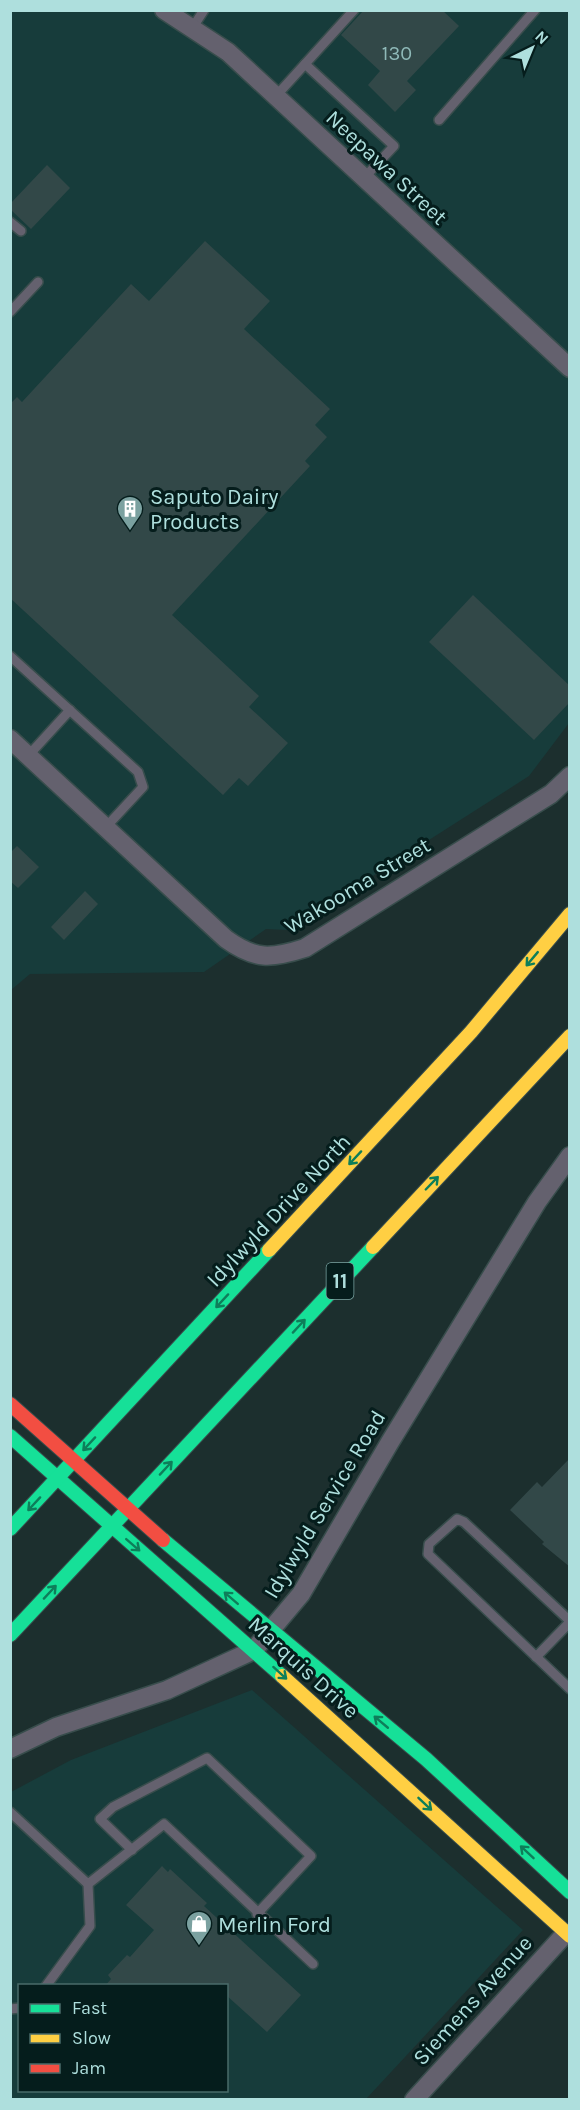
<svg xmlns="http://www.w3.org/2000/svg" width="580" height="2110" viewBox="0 0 580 2110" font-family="Karla,sans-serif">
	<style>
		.built { fill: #173c3b; fill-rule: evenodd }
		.building { fill: #324848 }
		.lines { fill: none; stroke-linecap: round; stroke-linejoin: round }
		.lane-casing { stroke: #384d4c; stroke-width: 12 }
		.street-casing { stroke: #384d4c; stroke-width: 21 }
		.fast-casing { stroke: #384d4c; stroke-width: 16 }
		.slow-casing { stroke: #384d4c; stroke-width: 16 }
		.jam-casing { stroke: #384d4c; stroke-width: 16 }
		.lane { stroke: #64616e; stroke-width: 9 }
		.street { stroke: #64616e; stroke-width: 18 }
		.fast { stroke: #16e098; stroke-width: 14 }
		.slow { stroke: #ffcf43; stroke-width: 14 }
		.jam { stroke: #f24e42; stroke-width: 14 }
		.oneway { stroke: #0e7e5a }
		.labels { text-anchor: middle; stroke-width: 6; stroke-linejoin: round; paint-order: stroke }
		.number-label { font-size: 20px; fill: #8fb9b8 }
		.shield { fill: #051d1c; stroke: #7ba5a3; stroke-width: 1.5 }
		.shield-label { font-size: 21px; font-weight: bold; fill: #aedfdd }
		.street-label { font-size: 22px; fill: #aedfdd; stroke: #051d1c }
		.poi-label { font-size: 22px; fill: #aedfdd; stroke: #051d1c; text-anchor: start }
	</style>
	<rect width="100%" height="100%" fill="#1c2f2e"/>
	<g class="built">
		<path d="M11 11H569V723L529 776 288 930 266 929 204 972 30 974 11 990Z"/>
		<path d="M252 1690 523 1930 366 2099 11 2100V1792L71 1760ZM20 1986H226V2090H20Z"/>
	</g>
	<g class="building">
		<path d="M364 10H442L459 26 407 81 416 90 395 112 368 85 380 71 341 35Z"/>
		<path d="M47 165 70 188 31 229 10 209V204Z"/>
		<path d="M205 241 270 301 244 329 330 409 315 425 327 437 305 461 310 466 172 615 259 696 249 707 288 743 248 786 239 778 223 795 10 598V404L17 397 22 402 131 284 149 301Z"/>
		<path d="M473 595 570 686V702L534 740 429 642Z"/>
		<path d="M17 846 39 867 18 888 10 881V853Z"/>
		<path d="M85 891 98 904 64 940 51 927Z"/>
		<path d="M570 1458V1567L542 1544 544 1542 510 1510 537 1482 542 1487Z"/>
		<path d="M162 1866 168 1872 170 1869 207 1903 204 1906 301 1995 267 2032 226 1995V1986H105L111 1979 108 1975 127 1955 130 1957 154 1930 126 1905Z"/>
	</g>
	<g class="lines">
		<defs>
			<g id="lane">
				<path d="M193 27 204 10"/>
				<path d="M305 64 394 146 364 178"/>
				<path d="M276 96 354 10"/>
				<path d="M439 120 535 10"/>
				<path d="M10 222 21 231"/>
				<path d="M10 312 38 282"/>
				<path d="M10 656 138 772 143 787 105 828"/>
				<path d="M28 756 70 710"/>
				<path d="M570 1621 464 1522 457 1519 429 1544 428 1554 570 1689"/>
				<path d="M536 1657 570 1622"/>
				<path d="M10 1812 88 1884 164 1824 313 1964"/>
				<path d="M132 1850 100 1819 113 1807 207 1758 311 1856 257 1914"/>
				<path d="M46 1986 90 1926 88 1884"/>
				<path d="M10 2009 20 2008"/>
			</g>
			<g id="street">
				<path d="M164 10 228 52 570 368"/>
				<path d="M10 739 226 939C255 960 271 959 305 948L551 794 570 776"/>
				<path d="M10 1749 56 1727 167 1690 254 1650 301 1594 390 1442 537 1202 570 1156"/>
				<path d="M414 2100 566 1933"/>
			</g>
			<g id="fast">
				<path d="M10 1436 282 1676"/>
				<path d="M10 1529 269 1250"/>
				<path d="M163 1540 426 1759 570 1892"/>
				<path d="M10 1635 373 1247"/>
			</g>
			<g id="slow">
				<path d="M373 1247 570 1036"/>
				<path d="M269 1250 471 1032 570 914"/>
				<path d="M282 1676 570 1936"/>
			</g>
			<path id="jam" d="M10 1404 163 1540"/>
		</defs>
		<use href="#lane" class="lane-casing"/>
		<use href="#street" class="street-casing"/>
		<use href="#fast" class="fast-casing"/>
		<use href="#slow" class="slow-casing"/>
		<use href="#jam" class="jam-casing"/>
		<use href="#lane" class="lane"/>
		<use href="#street" class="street"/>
		<use href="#fast" class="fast"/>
		<use href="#slow" class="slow"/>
		<use href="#jam" class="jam"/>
	</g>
	<defs><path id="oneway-shaft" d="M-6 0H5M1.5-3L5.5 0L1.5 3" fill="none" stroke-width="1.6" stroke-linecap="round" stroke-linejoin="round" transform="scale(1.5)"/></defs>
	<g class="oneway">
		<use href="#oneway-shaft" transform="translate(532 959) rotate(130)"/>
		<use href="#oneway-shaft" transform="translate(355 1158) rotate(133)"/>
		<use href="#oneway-shaft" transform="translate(432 1183) rotate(-46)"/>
		<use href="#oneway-shaft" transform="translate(222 1301) rotate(133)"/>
		<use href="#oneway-shaft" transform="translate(299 1326) rotate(-47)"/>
		<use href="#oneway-shaft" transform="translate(89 1444) rotate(133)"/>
		<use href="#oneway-shaft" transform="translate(166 1468) rotate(-47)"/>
		<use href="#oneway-shaft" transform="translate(34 1504) rotate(133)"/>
		<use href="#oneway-shaft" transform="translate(133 1545) rotate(41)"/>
		<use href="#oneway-shaft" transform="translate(50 1592) rotate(-47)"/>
		<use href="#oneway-shaft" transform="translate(231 1598) rotate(-139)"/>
		<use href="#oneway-shaft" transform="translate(280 1673) rotate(42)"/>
		<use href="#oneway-shaft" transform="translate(381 1722) rotate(-140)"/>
		<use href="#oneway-shaft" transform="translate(425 1804) rotate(43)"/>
		<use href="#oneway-shaft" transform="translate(527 1852) rotate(-137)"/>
	</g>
	<defs>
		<symbol id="building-pin" viewBox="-11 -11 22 30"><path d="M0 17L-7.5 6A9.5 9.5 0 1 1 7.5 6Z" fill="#7ba1a0" stroke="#051d1c"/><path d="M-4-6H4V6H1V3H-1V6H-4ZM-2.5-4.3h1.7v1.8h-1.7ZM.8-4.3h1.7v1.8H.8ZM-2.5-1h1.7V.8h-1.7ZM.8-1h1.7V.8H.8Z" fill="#fff"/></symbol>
		<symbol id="shop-pin" viewBox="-11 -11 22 30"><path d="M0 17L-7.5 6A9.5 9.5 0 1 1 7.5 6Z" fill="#7ba1a0" stroke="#051d1c"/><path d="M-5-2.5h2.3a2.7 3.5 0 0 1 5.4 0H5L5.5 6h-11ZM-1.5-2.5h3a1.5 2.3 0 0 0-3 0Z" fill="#fff"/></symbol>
	</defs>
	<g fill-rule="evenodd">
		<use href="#building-pin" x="115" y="494" width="30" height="40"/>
		<use href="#shop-pin" x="184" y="1909" width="30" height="40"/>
	</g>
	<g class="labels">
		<g class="number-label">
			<text x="397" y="60">130</text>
		</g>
		<rect class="shield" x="326.5" y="1263" width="27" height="36" rx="4.5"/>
		<g class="shield-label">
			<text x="340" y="1288">11</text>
		</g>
		<g class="street-label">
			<text transform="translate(387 167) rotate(43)" y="8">Neepawa Street</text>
			<text transform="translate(357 885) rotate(-31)" y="8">Wakooma Street</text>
			<text transform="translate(278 1210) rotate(-47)" y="8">Idylwyld Drive North</text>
			<text transform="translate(324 1504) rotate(-59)" y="8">Idylwyld Service Road</text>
			<text transform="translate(304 1667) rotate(42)" y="8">Marquis Drive</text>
			<text transform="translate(472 2000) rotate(-48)" y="8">Siemens Avenue</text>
		</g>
		<g class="poi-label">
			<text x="150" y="504">Saputo Dairy<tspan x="150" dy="25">Products</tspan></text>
			<text x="218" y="1932">Merlin Ford</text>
		</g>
	</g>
	<rect width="580" height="2110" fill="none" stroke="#aedfdd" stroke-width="24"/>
	<rect x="18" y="1984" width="210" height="108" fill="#051d1c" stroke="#496b69" stroke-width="1.5"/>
	<rect x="30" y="2004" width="30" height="9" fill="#16e098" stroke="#496b69" stroke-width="1.5"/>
	<text x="72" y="2014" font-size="18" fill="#aedfdd">Fast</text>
	<rect x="30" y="2034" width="30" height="9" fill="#ffcf43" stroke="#496b69" stroke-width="1.5"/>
	<text x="72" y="2044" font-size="18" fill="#aedfdd">Slow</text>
	<rect x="30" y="2064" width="30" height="9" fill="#f24e42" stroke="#496b69" stroke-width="1.5"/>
	<text x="72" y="2074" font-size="18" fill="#aedfdd">Jam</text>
	<g transform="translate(532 48) rotate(43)" stroke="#051d1c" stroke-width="4.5" paint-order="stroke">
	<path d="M0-4.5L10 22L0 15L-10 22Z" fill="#aedfdd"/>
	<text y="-9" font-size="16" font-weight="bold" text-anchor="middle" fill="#aedfdd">N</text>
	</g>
</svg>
